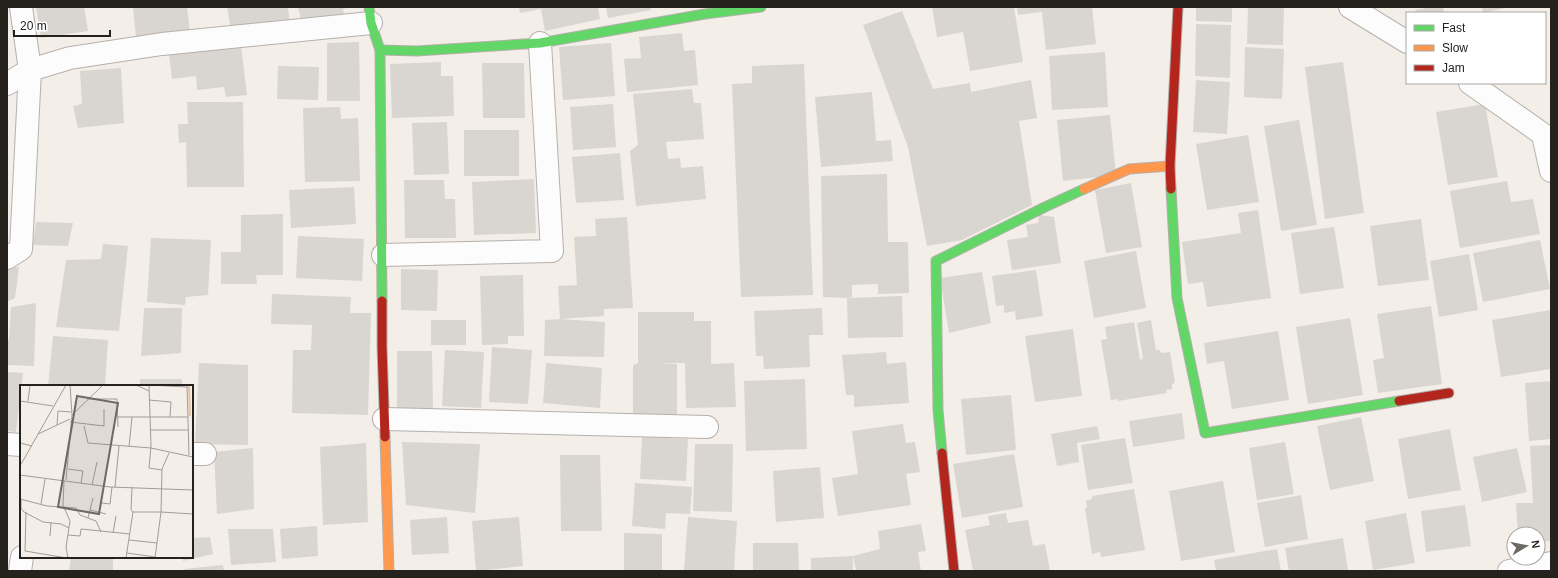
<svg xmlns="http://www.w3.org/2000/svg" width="1558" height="578" viewBox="0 0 1558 578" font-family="Helvetica,sans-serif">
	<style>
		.building { fill: #d9d5d0 }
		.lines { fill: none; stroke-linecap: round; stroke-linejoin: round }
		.street-casing { stroke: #b5b0ac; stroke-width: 24 }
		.fast-casing { stroke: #b5b0ac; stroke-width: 11 }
		.slow-casing { stroke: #b5b0ac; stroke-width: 11 }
		.jam-casing { stroke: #b5b0ac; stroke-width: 11 }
		.street { stroke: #fdfcfc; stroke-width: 22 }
		.fast { stroke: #63d668; stroke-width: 9 }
		.slow { stroke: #ff974d; stroke-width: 9 }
		.jam { stroke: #b3261e; stroke-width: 9 }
		.inset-river { fill: none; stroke: #e5c3a1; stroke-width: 2 }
		.inset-road { fill: none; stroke: #a19c97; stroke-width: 1 }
		.view { fill: #6d6965; fill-opacity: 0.15; stroke: #6d6965; stroke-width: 2 }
		.inset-edge { fill: none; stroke: #25221e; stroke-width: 2 }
	</style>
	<rect width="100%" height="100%" fill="#f4eee8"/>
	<g class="building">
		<path d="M36 7H84L88 31 41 38Z"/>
		<path d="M133 7H187L190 32 136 38Z"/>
		<path d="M227 7H288L290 25 231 29Z"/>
		<path d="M298 7H348V8L343 9 344 14 302 23Z"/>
		<path d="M519 7H598L600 19 545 31 541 9 520 13Z"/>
		<path d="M606 7H650L651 10 608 18Z"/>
		<path d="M932 7H1014L1023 62 970 71 963 32 937 37Z"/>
		<path d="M1017 7H1092L1096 44 1046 50 1042 12 1018 15Z"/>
		<path d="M1196 7H1232V22L1196 21Z"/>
		<path d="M1248 7H1284L1283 45 1247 44Z"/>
		<path d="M1432 7H1443L1444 13H1416L1415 10Z"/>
		<path d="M1482 7H1505V8L1483 13Z"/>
		<path d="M902 11 933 89 970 83 971 92 1031 80 1037 118 1019 121 1032 205 962 240 927 246 908 147 863 25Z"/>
		<path d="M1196 24 1231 25 1230 78 1195 76Z"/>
		<path d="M682 33 684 51 695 50 698 85 627 92 624 59 641 58 639 37Z"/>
		<path d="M359 42 360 101H327V43Z"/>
		<path d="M611 43 615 96 563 100 559 47Z"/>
		<path d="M241 46 247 95 226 97 224 87 197 90 196 76 172 79 169 55Z"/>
		<path d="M1245 47 1284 49 1282 99 1244 97Z"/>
		<path d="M1105 52 1108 107 1052 110 1049 56Z"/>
		<path d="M441 62V76H453L454 116 392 118 390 64Z"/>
		<path d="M1343 62 1364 213 1325 219 1305 67Z"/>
		<path d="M482 63H524L525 118H483Z"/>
		<path d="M804 64 813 295 741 297 732 84 752 83V66Z"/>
		<path d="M278 66 319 67 318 100 277 99Z"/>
		<path d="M121 68 124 123 78 128 73 106 82 104 80 71Z"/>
		<path d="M1196 80 1230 82 1227 134 1193 132Z"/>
		<path d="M692 89 694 103H701L704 139 666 142 668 159 680 158 681 168 703 166 706 199 636 206 630 151 638 145 633 94Z"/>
		<path d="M872 92 876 141 891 140 893 161 821 167 815 97Z"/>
		<path d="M187 102H243L244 187H187L186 142 179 143 178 124H188Z"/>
		<path d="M613 104 616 147 573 150 570 107Z"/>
		<path d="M1485 104 1498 177 1448 185 1436 112Z"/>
		<path d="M340 107 341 119 358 118 360 181 305 182 303 108Z"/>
		<path d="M1110 115 1116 175 1063 181 1057 120Z"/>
		<path d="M1299 120 1317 225 1281 231 1264 126Z"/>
		<path d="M447 122 449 174 414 175 412 123Z"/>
		<rect x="464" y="130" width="55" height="46"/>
		<path d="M1248 135 1259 202 1207 210 1196 144Z"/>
		<path d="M620 153 624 200 576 203 572 157Z"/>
		<path d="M887 174 888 242H908L909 293 878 294V284L852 285V297L847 298 902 296 903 337 848 338 847 298 823 297 821 176Z"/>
		<path d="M534 179 536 233 474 235 472 182Z"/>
		<path d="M404 180H444L445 199H455L456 238H405Z"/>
		<path d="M1507 181 1511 202 1533 199 1540 234 1460 248 1450 191Z"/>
		<path d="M1131 183 1142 247 1106 253 1095 190Z"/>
		<path d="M354 187 356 224 291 228 289 190Z"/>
		<path d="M1258 210 1271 298 1207 307 1203 282 1188 284 1182 242 1241 233 1238 213Z"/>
		<path d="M283 214V275H256L257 284H221V252H241V215Z"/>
		<path d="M1039 215 1054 217 1061 263 1012 270 1007 240 1028 237 1026 225 1038 223Z"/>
		<path d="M627 217 633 308 604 309V316L560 319 558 286 577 285 574 237 596 236 595 219Z"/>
		<path d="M1421 219 1429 280 1378 286 1370 226Z"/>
		<path d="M36 222 73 223 68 246 33 245Z"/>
		<path d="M1334 227 1344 288 1300 294 1291 233Z"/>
		<path d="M298 236 364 239 362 281 296 278Z"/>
		<path d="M151 238 211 240 208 295 186 297 185 305 147 302Z"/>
		<path d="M1540 240 1550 289 1483 302 1473 253Z"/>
		<path d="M103 244 128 246 119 331 56 327 66 260 101 259Z"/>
		<path d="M1136 251 1146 308 1094 318 1084 261Z"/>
		<path d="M1469 254 1478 310 1439 317 1430 261Z"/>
		<path d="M19 267 15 298 7 302V268Z"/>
		<path d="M401 269 438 270 437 311 401 310Z"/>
		<path d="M1036 270 1043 316 1016 320 1015 311 1004 313V305L996 306 992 276Z"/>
		<path d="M982 272 991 323 949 333 940 278Z"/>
		<path d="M523 275 524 336H508V344L482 345 480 276Z"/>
		<path d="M272 294 351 297 350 313H371L368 415 292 413 293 350H311L312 325 271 324Z"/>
		<path d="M36 303 34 366 7 365V340H9L11 307Z"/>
		<path d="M1431 306 1442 384 1378 393 1373 360 1384 358 1377 314Z"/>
		<path d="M144 308H182L181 353 141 356Z"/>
		<path d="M822 308 823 335H809L810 367 764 369 763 356H756L754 311Z"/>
		<path d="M1551 310V369L1501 377 1492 320Z"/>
		<path d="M638 312H694V321H711V364L734 363 736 407 686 408 685 363H660L677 364V415H633V365L638 363Z"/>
		<path d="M1350 318 1363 395 1308 404 1296 327Z"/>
		<path d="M560 319 605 322 604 357 544 356 545 320Z"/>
		<rect x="431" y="320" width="35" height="25"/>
		<path d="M1151 320 1156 350H1160L1161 353 1170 352 1175 383 1172 384V389L1166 390 1167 393 1118 401 1117 399 1111 400 1101 340 1107 339 1105 327 1134 322 1140 360 1143 358 1137 323Z"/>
		<path d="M1073 329 1082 396 1035 402 1025 336Z"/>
		<path d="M1278 331 1289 400 1232 409 1224 361 1207 364 1204 343Z"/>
		<path d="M53 336 108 340 105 386H48Z"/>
		<path d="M492 347 532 350 528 404 489 402Z"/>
		<path d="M445 350 484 352 481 408 442 406Z"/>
		<path d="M397 351H432L433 409H397Z"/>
		<path d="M886 352 887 364 906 362 909 403 854 407V395H846L842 355Z"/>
		<path d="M199 363 248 365V445L195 444Z"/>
		<path d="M546 363 602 368 600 408 543 403Z"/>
		<path d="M7 372 23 373 16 432 7 431Z"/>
		<rect x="140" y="379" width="42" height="7"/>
		<path d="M805 379 807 449 746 451 744 381Z"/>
		<path d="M1551 381V439L1529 441 1525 383Z"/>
		<path d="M1011 395 1016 450 966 455 961 399Z"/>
		<path d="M1182 413 1185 439 1133 447 1129 421Z"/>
		<path d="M1361 417 1374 481 1330 490 1317 426Z"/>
		<path d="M903 424 906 443 915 442 920 472 906 474 911 505 838 516 832 478 858 474 852 431Z"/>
		<path d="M1097 426 1100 439 1077 443 1079 462 1057 466 1051 434Z"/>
		<path d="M1450 429 1461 490 1408 499 1398 439Z"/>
		<path d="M642 437 688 439 686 481 640 479Z"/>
		<path d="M1125 438 1133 483 1088 490 1081 445Z"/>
		<path d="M402 442 480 444 475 513 406 505Z"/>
		<path d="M1285 442 1294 494 1257 500 1249 448Z"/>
		<path d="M366 443 368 522 323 525 320 447Z"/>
		<path d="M695 444H733L732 512 693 511Z"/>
		<path d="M1551 445V541L1538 542V534H1518L1516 503H1533L1530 446Z"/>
		<path d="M253 448 254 509 217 514 214 452Z"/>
		<path d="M1517 448 1527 492 1482 502 1473 457Z"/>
		<path d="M1014 454 1023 507 962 518 953 464Z"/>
		<path d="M560 455H600L602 531H561Z"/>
		<path d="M820 467 824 518 776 522 773 471Z"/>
		<path d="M1223 481 1235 552 1181 561 1169 491Z"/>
		<path d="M635 483 692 487 690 514 666 513 665 529 632 526Z"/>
		<path d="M1134 489 1145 550 1101 557 1100 552 1092 554 1085 508 1087 507 1086 501 1092 499V496Z"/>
		<path d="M1301 495 1308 539 1265 547 1257 503Z"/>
		<path d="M1465 505 1471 546 1426 552 1421 511Z"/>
		<path d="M1006 513 1008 523 1028 520 1033 546 1045 544 1050 571H973L965 530 990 525 988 516Z"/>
		<path d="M1406 513 1415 563 1373 570 1365 521Z"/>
		<path d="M447 517 449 553 412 555 410 520Z"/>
		<path d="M519 517 523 566 476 571 472 521Z"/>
		<path d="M688 517 737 521 734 571 684 570Z"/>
		<path d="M921 524 926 551 918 552 921 571H856L853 556V571H811V558L853 556 880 549 878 531Z"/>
		<path d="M317 526 318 556 282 559 280 529Z"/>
		<path d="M228 529H273L276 562 231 565Z"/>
		<path d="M624 533 662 534V571H624Z"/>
		<path d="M210 537 213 554 183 561V557H192V538Z"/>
		<path d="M1343 538 1348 571H1289L1285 548Z"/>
		<path d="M753 543H798L799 571H753Z"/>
		<path d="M1277 549 1281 571H1216L1214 560Z"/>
		<path d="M71 557H113V571H69Z"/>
		<path d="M223 565 224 571H184V569Z"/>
	</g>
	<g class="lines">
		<defs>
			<g id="street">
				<path d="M1350 7 1407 42"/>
				<path d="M1470 83 1551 140"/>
				<path d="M7 84 30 70 70 58 162 44 371 23"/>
				<path d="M1543 135 1551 171"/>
				<path d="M383 255 552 251 540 43"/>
				<path d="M7 258 21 249 30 70 21 7"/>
				<path d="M384 419 707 427"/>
				<path d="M7 444 21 445"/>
				<path d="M192 454H205"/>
				<path d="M20 571 22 557"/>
				<path d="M1509 571 1551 563"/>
			</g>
			<g id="fast">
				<path d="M369 7 371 23 380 50 382 301"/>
				<path d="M380 50 417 51 540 43 705 14 761 7"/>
				<path d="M1171 189 1177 298 1205 433 1399 401"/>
				<path d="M942 453 938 410 936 261 1045 207 1084 189"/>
			</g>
			<g id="slow">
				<path d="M1084 189 1129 169 1170 166"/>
				<path d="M385 437 389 571"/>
			</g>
			<g id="jam">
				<path d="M1171 189 1170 166 1178 7"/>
				<path d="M382 301V347L385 437"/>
				<path d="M1399 401 1449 393"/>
				<path d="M942 453 954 571"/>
			</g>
		</defs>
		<use href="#street" class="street-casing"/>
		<use href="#fast" class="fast-casing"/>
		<use href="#slow" class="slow-casing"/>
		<use href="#jam" class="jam-casing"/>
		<use href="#street" class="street"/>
		<use href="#fast" class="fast"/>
		<use href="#slow" class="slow"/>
		<use href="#jam" class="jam"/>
	</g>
	<g transform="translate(20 385)">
		<rect width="173" height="173" fill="#f4eee8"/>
		<path class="inset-river" d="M169 0 170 31"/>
		<path class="inset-road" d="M116 0 129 6M129 0 131 61 129 83 142 85M129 0 167 2M167 0 169 70M67 14H97L98 42M129 15 151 17 150 32M0 16 33 21M8 16 10 0M52 30 83 0M97 32H168M50 37 84 41V24M37 40 38 26 51 27M64 41 68 58 131 63 173 72M131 45H169M18 49 50 34M0 58 12 61M109 62 112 32M0 81 46 0M48 84 63 86 61 98M0 90 90 102 173 105M46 95 52 30 50 0M44 96 43 120 50 136 46 162 48 173M72 100 77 77M95 102 99 61M0 114 27 121 56 123 60 130 76 136 81 147M1 114V123L4 127 23 137 41 139 49 143M82 118 90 119 92 102M21 119 25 94M70 125 73 113M6 127 5 166 47 173M113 127H141L142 84 149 68M68 133 70 125 86 129M93 148 96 131M48 150 60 151 61 144 110 149M30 151 31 138M109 155 137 158M107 168 135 172M106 173 113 127 111 125 112 102M135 173 141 127 173 129"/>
		<path class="view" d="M57 11 98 18 79 129 38 122Z"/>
		<rect width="173" height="173" class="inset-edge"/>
	</g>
	<rect width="1558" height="578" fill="none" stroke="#25221e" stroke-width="16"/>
	<rect x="1406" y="12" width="140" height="72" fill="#ffffff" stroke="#a8a7a5"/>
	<rect x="1414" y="25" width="20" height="6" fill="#63d668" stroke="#a8a7a5"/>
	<text x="1442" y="32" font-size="12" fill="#25221e">Fast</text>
	<rect x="1414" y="45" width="20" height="6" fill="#ff974d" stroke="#a8a7a5"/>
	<text x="1442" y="52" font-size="12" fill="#25221e">Slow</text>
	<rect x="1414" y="65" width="20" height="6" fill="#b3261e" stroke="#a8a7a5"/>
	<text x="1442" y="72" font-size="12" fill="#25221e">Jam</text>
	<g transform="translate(1526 546) rotate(80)"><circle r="19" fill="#ffffff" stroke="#a8a7a5"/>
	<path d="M0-3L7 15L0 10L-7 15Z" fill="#6d6965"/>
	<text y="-6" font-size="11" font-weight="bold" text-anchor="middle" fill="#25221e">N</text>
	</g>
	<path d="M14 30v6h96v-6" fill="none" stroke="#25221e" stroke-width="2"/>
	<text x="20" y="30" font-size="12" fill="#25221e" stroke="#ffffff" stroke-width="3" paint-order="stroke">20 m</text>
</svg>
